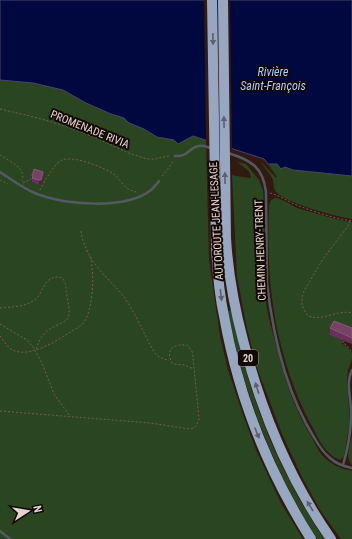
<svg xmlns="http://www.w3.org/2000/svg" width="352" height="539" viewBox="0 0 352 539" font-family="'Roboto Condensed',sans-serif">
	<style>
		.green { fill: #2a4621 }
		.water { fill: #00093f; stroke: #45466a }
		.pier { fill: #321a11 }
		.lines { fill: none; stroke-linecap: round; stroke-linejoin: round }
		.path { stroke: #725c54; stroke-width: 1; stroke-dasharray: 2 2; stroke-linecap: butt }
		.lane { stroke: #535964; stroke-width: 2.5 }
		.highway { stroke: #98a7c1; stroke-width: 10 }
		.wall { fill: #68305a }
		.shaded-wall { fill: #4d2037 }
		.building { fill: #764266; stroke: #875976 }
		.oneway { fill: #5c5f6c }
		.labels { text-anchor: middle; stroke-width: 4; stroke-linejoin: round; paint-order: stroke }
		.shield { fill: #120805; stroke: #a69791; stroke-width: 1 }
		.shield-label { font-size: 10px; font-weight: bold; fill: #e5d4cd }
		.street-label { font-size: 11px; fill: #e5d4cd; stroke: #120805 }
		.water-label { font-size: 12px; font-style: italic; fill: #adcafe; stroke: #120805 }
	</style>
	<rect width="100%" height="100%" fill="#321a11"/>
	<g class="green">
		<path d="M0 80 33 83 63 90 86 103 111 114 124 118 129 123 144 129 157 137 175 140 193 136 206 140 209 260 220 336 228 370 242 412 256 450 281 503 303 539H0Z"/>
		<path d="M237 162 246 164 259 180 263 190C266 227 262 265 266 303 268 317 272 331 276 344 284 377 294 409 312 438 315 443 317 449 321 454 330 464 339 468 352 471V539H341L320 510 302 477 282 434 257 368 246 324 237 276 232 175C237 176 249 178 251 178 251 170 243 167 237 162Z"/>
		<path d="M261 163H262L276 178 277 177 268 164H277L293 170 352 176V219C335 216 288 204 276 192 272 187 275 182 272 178 269 172 265 168 261 163Z"/>
		<path d="M275 198C281 198 291 205 297 208 304 210 311 212 318 214 329 217 341 221 352 222V335H331L343 340 342 344 345 345 352 353V359L348 370 347 380 349 409V428L344 456 340 460C326 455 319 440 313 428 292 390 277 341 272 297 268 267 268 236 269 205L271 200Z"/>
		<path d="M231 310C238 341 245 372 256 402 272 450 296 497 324 539H317C283 485 257 426 240 364 235 347 232 329 228 311Z"/>
		<path d="M352 436V465C345 457 350 445 352 436Z"/>
	</g>
	<path class="water" d="M0 0H352V176L293 170 285 167 281 169 277 164H268L264 159 193 136 178 144 174 140 157 137 144 129 129 123 124 118 111 114 86 103 63 90 33 83 0 80Z"/>
	<path class="pier" d="M204 0H230L232 151 206 142Z"/>
	<g class="lines">
		<g class="path">
			<path d="M0 109C30 116 57 122 86 134 102 140 118 149 134 155 139 156 144 159 149 159 157 160 163 156 170 156"/>
			<path d="M0 155C9 161 27 168 22 181"/>
			<path d="M162 176 171 165 173 161"/>
			<path d="M0 180 8 184"/>
			<path d="M23 183 31 179"/>
			<path d="M40 190C45 181 53 165 62 160 73 155 106 168 115 175 119 179 123 185 128 189 130 190 133 191 136 192"/>
			<path d="M270 193C278 195 286 200 294 204 312 211 332 218 352 221"/>
			<path d="M350 221 348 226 323 259 304 291 302 298V305L307 315C320 323 338 309 352 313"/>
			<path d="M81 231C83 249 94 264 106 277 112 284 119 290 124 297 136 314 144 334 154 352 158 357 162 359 169 360"/>
			<path d="M0 308C10 307 24 307 33 301 44 295 42 277 58 277 65 277 66 285 66 291 67 297 71 313 68 318 64 324 52 326 47 331 41 336 38 343 36 350"/>
			<path d="M0 324 27 340 33 347 42 363 54 394 70 416"/>
			<path d="M0 336C4 341 8 349 15 351 32 357 58 340 72 331 76 329 81 326 84 322 92 311 94 281 92 268 92 264 91 260 90 256"/>
			<path d="M344 341 343 343 345 344 352 352"/>
			<path d="M0 411 150 423 190 429C196 428 197 425 199 419L193 357 192 351 187 345C173 344 165 349 172 363L174 364 184 365 194 369"/>
		</g>
		<g class="lane">
			<path d="M228 153C251 160 263 167 266 192L267 284C273 335 287 395 315 439 319 446 324 453 330 458 336 464 344 466 352 468"/>
			<path d="M175 156C189 157 189 147 199 146 203 145 208 147 212 149"/>
			<path d="M0 172C12 180 24 189 37 194 66 205 126 210 151 190 154 187 157 184 159 181"/>
			<path d="M343 465C348 448 351 434 351 416 352 400 345 384 352 370"/>
			<path d="M0 531 10 539"/>
		</g>
		<g class="highway">
			<path d="M212 0 216 244C217 268 219 293 224 316 238 395 268 471 311 539"/>
			<path d="M223 0 226 238C228 272 234 306 243 340 261 411 289 479 331 539"/>
		</g>
	</g>
	<g class="wall">
		<path d="M32 176H43L41 184 39 185 32 182Z"/>
		<path d="M330 328H352V344L330 335Z"/>
	</g>
	<path class="shaded-wall" d="M43 172V176L41 184 39 185V180Z"/>
	<g class="building">
		<path d="M34 169 43 172 41 180H39L32 178 33 177 32 176Z"/>
		<path d="M334 321 352 328V338L330 328Z"/>
	</g>
	<defs><path id="oneway-solid" d="M-6-.8H1V-3.2L6.5 0L1 3.2V.8H-6Z"/></defs>
	<g class="oneway">
		<use href="#oneway-solid" transform="translate(213 39) rotate(89)"/>
		<use href="#oneway-solid" transform="translate(224 122) rotate(-91)"/>
		<use href="#oneway-solid" transform="translate(225 178) rotate(-91)"/>
		<use href="#oneway-solid" transform="translate(221 295) rotate(83)"/>
		<use href="#oneway-solid" transform="translate(257 388) rotate(-108)"/>
		<use href="#oneway-solid" transform="translate(257 433) rotate(68)"/>
		<use href="#oneway-solid" transform="translate(310 506) rotate(-121)"/>
	</g>
	<g class="labels">
		<rect class="shield" x="238" y="350" width="20" height="16" rx="3"/>
		<g class="shield-label">
			<text x="248" y="362">20</text>
		</g>
		<g class="street-label">
			<text transform="translate(90 129) rotate(22)" y="4">PROMENADE RIVIA</text>
			<text transform="translate(216 221) rotate(-93)" y="4">AUTOROUTE JEAN-LESAGE</text>
			<text transform="translate(260 250) rotate(-92)" y="4">CHEMIN HENRY-TRENT</text>
		</g>
		<g class="water-label">
			<text x="273" y="76">Rivière<tspan x="273" dy="14">Saint-François</tspan></text>
		</g>
	</g>
	<g transform="translate(28 511) rotate(78)" stroke="#120805" stroke-width="3" paint-order="stroke">
	<path d="M0-3L7 15L0 10L-7 15Z" fill="#e5d4cd"/>
	<text y="-6" font-size="11" font-weight="bold" text-anchor="middle" fill="#e5d4cd">N</text>
	</g>
</svg>
